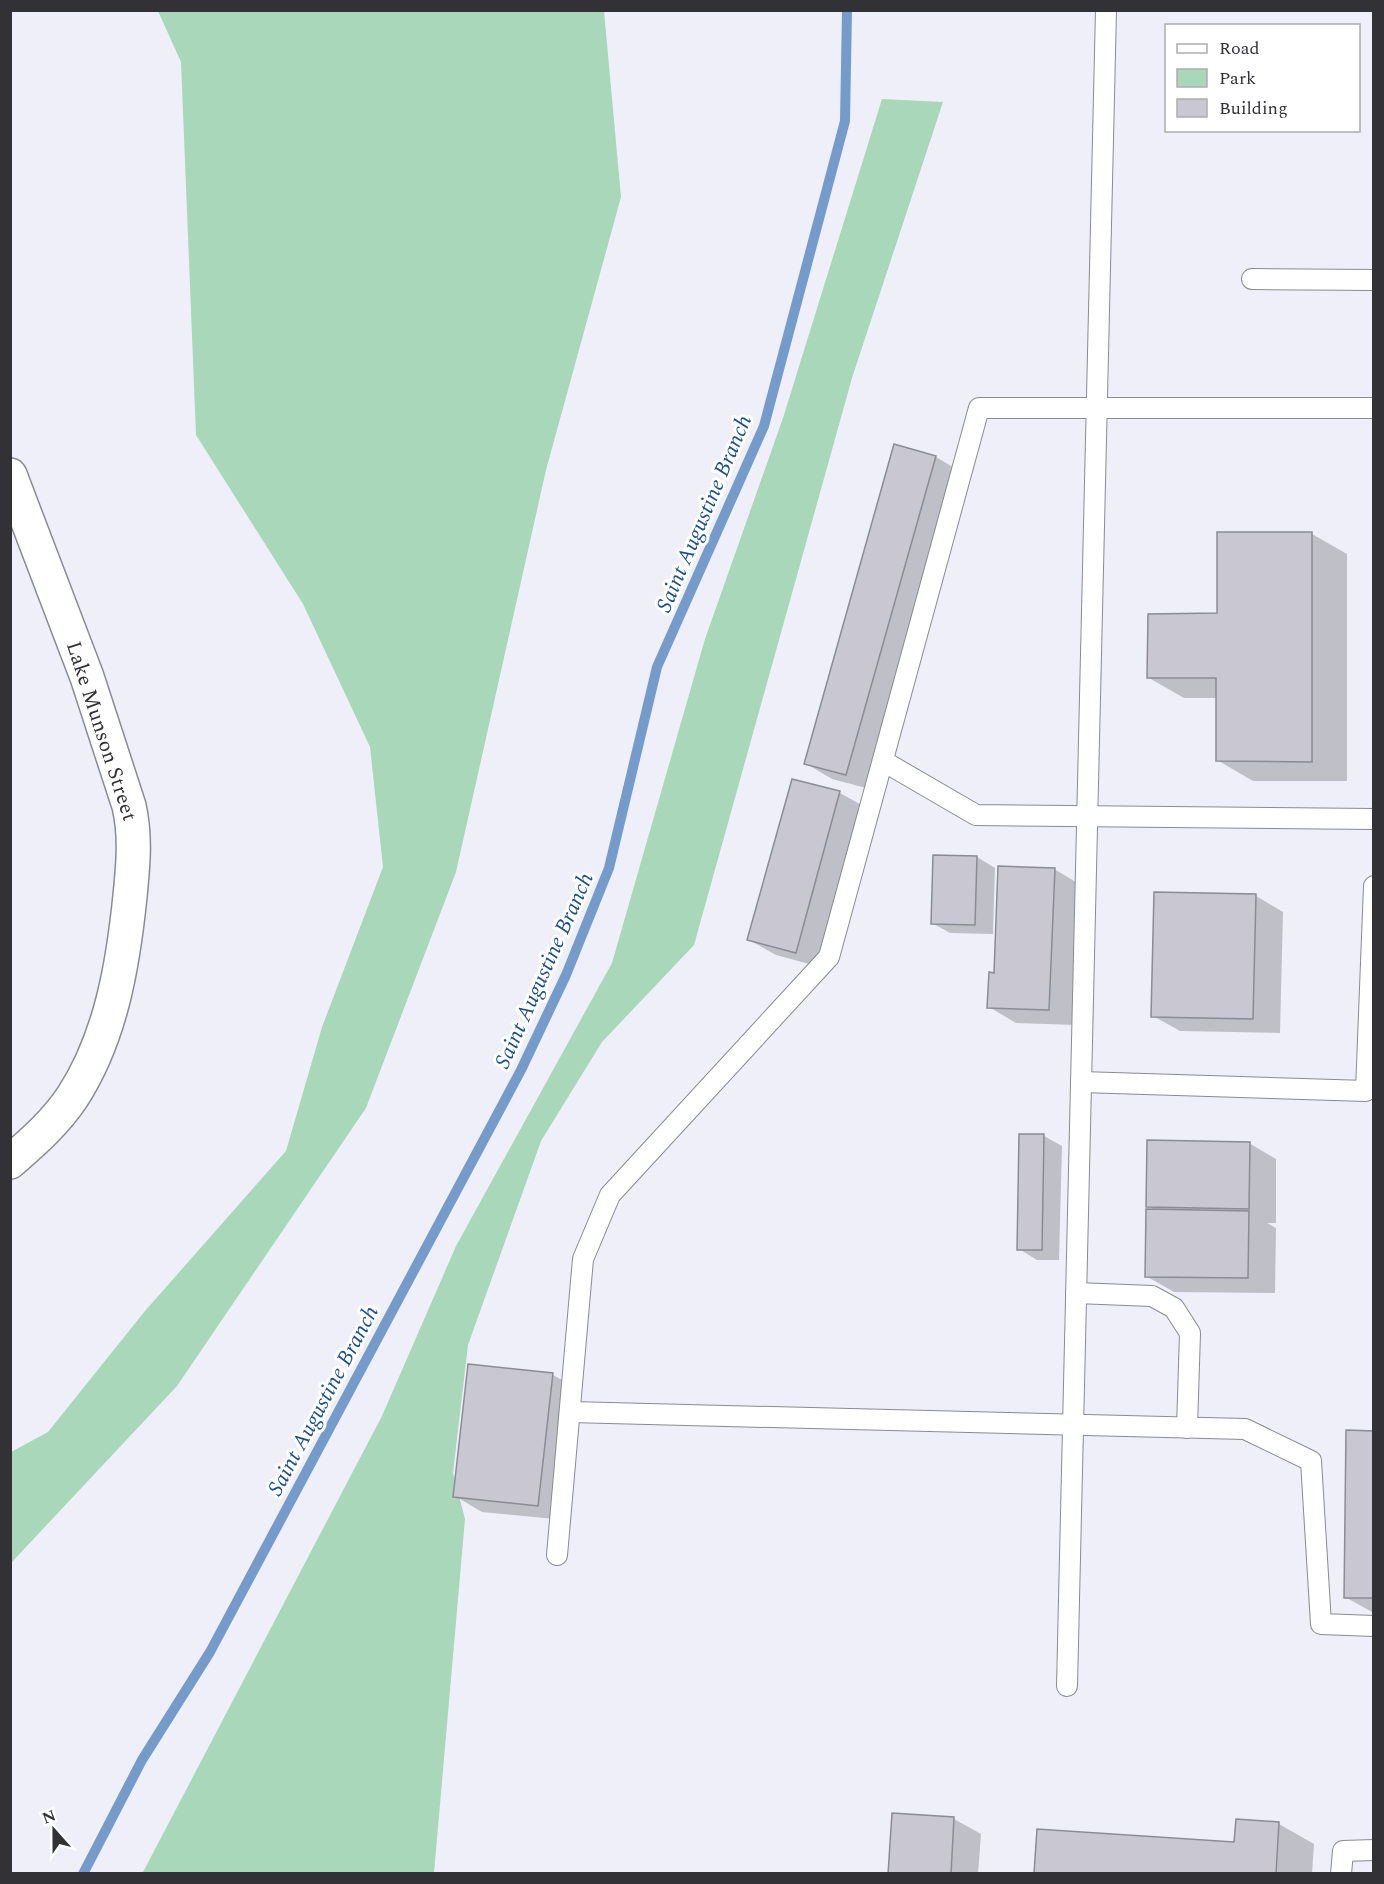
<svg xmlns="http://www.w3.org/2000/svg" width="1384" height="1884" viewBox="0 0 1384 1884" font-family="Spectral,serif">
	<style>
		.green { fill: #a8d7ba }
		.shadow { fill: #0003 }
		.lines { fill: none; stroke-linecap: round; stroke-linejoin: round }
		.stream { stroke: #759bcb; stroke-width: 10 }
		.building { fill: #c9c8d2; stroke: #8c8b95; stroke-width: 1.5 }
		.service-casing { stroke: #8a8a93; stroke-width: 22 }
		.minor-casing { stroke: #8a8a93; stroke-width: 36 }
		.service { stroke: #fff; stroke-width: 20 }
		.minor { stroke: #fff; stroke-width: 33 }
		.labels { text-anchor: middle; stroke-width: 6; stroke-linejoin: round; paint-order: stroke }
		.street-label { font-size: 21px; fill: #323236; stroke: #fff }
		.water-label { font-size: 22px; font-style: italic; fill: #1c4f8b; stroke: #fff }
	</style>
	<rect width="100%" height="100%" fill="#efeff9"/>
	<g class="green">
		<path d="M158 11H604L621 197 546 470 456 872 366 1108 177 1386 11 1563V1452L48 1432 145 1311 286 1151 322 1027 383 867 370 747 303 604 196 435 181 62Z"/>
		<path d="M882 99 943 102 852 378 694 945 602 1042 541 1141 468 1345 453 1473 465 1519 434 1873 142 1874 382 1416 456 1246 612 963 705 639 783 418Z"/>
	</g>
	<g class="shadow">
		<path d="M895 446 936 457 963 473 874 790 832 779 805 763Z"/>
		<path d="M1219 534H1312L1347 554V781H1253L1217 760 1218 698H1184L1149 678 1218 615Z"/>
		<path d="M793 780 840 793 867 808 824 968 776 955 749 940Z"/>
		<path d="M977 857 995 868 993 934 950 933 932 923Z"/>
		<path d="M1054 869 1081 885 1076 1025 1016 1023 989 1007 995 974Z"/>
		<path d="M1256 896 1283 912 1280 1033 1180 1031 1153 1016Z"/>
		<path d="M1044 1136 1062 1146 1059 1260H1037L1019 1249Z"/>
		<path d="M1249 1143 1276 1159V1223H1267L1276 1228 1275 1293 1174 1292 1146 1276 1156 1211 1148 1206Z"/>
		<path d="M553 1375 580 1390 565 1520 482 1512 455 1496Z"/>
		<path d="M1374 1432V1613L1345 1597Z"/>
		<path d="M954 1819 981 1834 978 1874H890Z"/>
		<path d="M1237 1821 1279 1824 1314 1844 1312 1874H1039L1036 1872 1236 1844Z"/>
	</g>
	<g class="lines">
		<path class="stream" d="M83 1874 142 1760 210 1652 521 1070 566 975 609 868 657 667 764 426 845 121 847 10"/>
	</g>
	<g class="building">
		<path d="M894 444 936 456 846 775 804 764Z"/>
		<path d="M1217 532H1312V762L1216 761V678H1147L1148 614 1217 613Z"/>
		<path d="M792 779 840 791 796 953 747 940Z"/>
		<path d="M933 855 977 856 975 925 931 924Z"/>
		<path d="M998 866 1055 868 1049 1010 987 1008 989 972 994 973Z"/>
		<path d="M1154 892 1256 894 1253 1019 1151 1017Z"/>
		<path d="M1019 1134H1044L1042 1250H1017Z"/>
		<path d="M1147 1140 1250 1142 1249 1209 1146 1207Z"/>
		<path d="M1146 1209 1249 1211 1248 1278 1145 1277Z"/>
		<path d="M468 1364 553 1373 538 1506 453 1497Z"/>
		<path d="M1346 1430 1374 1431V1598H1344Z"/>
		<path d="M892 1813 954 1817 951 1874H888Z"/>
		<path d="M1236 1819 1279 1822 1276 1874 1034 1873 1037 1829 1234 1842Z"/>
	</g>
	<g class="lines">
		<defs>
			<g id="service">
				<path d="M1252 279 1374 280"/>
				<path d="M883 761 976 815 1374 819"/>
				<path d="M1081 1082 1366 1091 1374 886"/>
				<path d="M1076 1293 1152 1296 1174 1308 1190 1333 1187 1428"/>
				<path d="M570 1412 1245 1429 1311 1461 1321 1624 1374 1626"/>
				<path d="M557 1555 583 1259 610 1195 829 957 979 408H1374"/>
				<path d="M1067 1686 1106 10"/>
				<path d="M1341 1874 1343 1851 1374 1850"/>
			</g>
			<path id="minor" d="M10 475 87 677 129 806C136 836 133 866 130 896 123 965 111 1037 73 1096 56 1122 33 1142 10 1162"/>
		</defs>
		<use href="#service" class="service-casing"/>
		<use href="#minor" class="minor-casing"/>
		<use href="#service" class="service"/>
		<use href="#minor" class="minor"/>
	</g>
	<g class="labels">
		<g class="street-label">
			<text transform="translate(102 731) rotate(72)" y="7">Lake Munson Street</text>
		</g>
		<g class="water-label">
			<text transform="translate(703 513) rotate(-67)" y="8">Saint Augustine Branch</text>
			<text transform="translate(543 970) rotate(-66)" y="8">Saint Augustine Branch</text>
			<text transform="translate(322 1400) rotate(-62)" y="8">Saint Augustine Branch</text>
		</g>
	</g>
	<rect width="1384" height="1884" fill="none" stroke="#323236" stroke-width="24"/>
	<rect x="1165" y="24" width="195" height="108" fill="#ffffff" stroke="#adadaf" stroke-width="1.5"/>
	<rect x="1177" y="44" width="30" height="9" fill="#ffffff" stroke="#adadaf" stroke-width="1.5"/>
	<text x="1219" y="54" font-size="18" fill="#323236">Road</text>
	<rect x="1177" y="69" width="30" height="18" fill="#a8d7ba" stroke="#adadaf" stroke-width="1.5"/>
	<text x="1219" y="84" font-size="18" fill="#323236">Park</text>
	<rect x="1177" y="99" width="30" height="18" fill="#c9c8d2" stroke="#adadaf" stroke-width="1.5"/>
	<text x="1219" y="114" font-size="18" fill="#323236">Building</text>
	<g transform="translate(54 1830) rotate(339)" stroke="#ffffff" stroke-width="4.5" paint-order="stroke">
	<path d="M0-4.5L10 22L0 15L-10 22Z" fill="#323236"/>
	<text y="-9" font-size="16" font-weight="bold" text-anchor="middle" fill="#323236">N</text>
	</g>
</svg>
